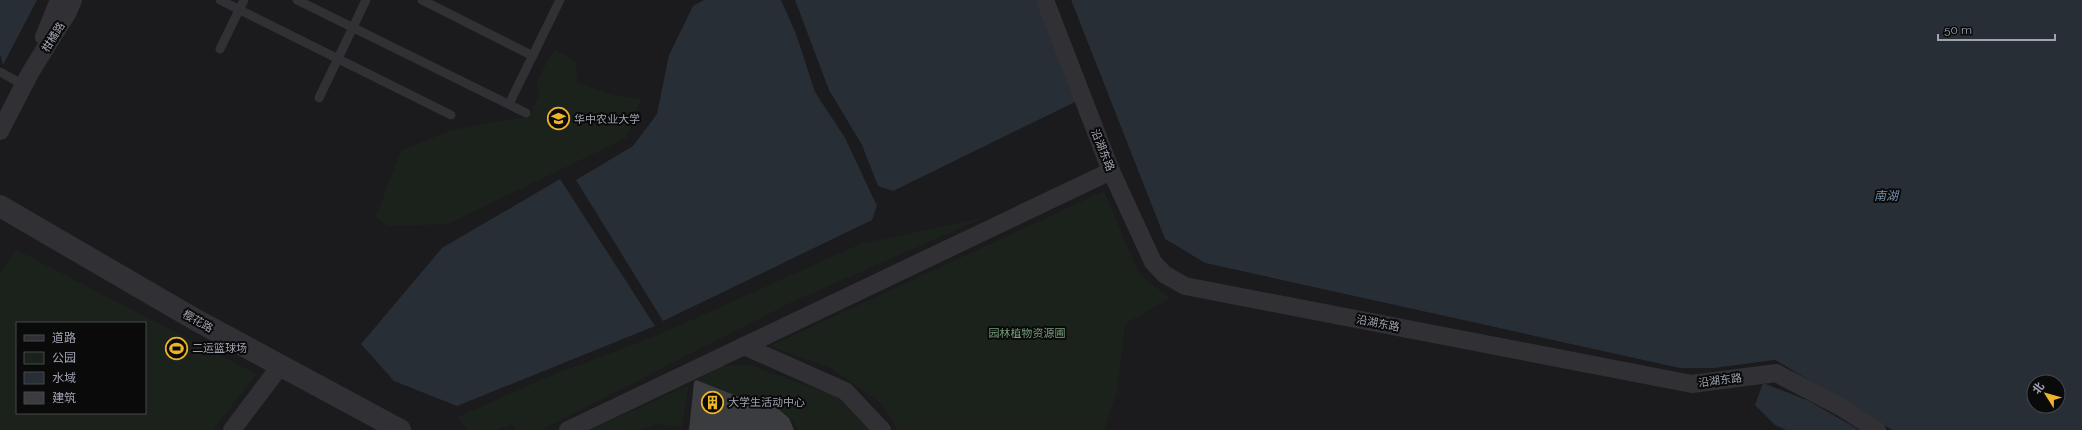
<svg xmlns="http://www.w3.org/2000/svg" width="2082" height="430" viewBox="0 0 2082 430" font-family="Raleway,'Noto Sans SC',sans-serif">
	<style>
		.built { fill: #1b1b1d; fill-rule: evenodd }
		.green { fill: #1b221c; fill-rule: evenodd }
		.water { fill: #282e35; fill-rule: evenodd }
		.building { fill: #3b3c40 }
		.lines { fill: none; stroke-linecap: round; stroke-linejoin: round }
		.service { stroke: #303035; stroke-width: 9 }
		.minor { stroke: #303035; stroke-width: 18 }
		.tertiary { stroke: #303035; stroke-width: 22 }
		.labels { text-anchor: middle; stroke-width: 4; stroke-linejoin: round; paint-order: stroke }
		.street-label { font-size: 11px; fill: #a0a4b1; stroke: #0a0a0b }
		.poi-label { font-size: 11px; fill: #a0a4b1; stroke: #0a0a0b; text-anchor: start }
		.park-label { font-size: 11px; fill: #779c7b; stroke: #0a0a0b }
		.water-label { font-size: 12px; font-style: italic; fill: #7790ac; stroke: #0a0a0b }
	</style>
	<rect width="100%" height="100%" fill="#0f0f10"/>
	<path class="built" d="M0 0H1071L1165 239 1205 263 1679 368H1715L1775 360 1892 430H0ZM17 323H145V413H17Z"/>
	<g class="green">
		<path d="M555 50 576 61 577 83 613 95 641 99 626 138 448 224 387 226 376 216 401 151 452 130 530 116 538 97 537 79Z"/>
		<path d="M1104 191 1139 274 1170 298 1125 324 1117 391 1104 430H898L881 403 833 369 770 346Z"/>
		<path d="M983 218 790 303 541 430H516L512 424 496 430H467L458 417 550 376 656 336 860 244Z"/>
		<path d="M17 250 256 374 213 430H0V272ZM17 323H145V413H17Z"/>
		<path d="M747 364 836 396 870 430H798L792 420 762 394 754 404 696 381 722 366Z"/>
		<path d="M689 385 682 427 658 424 640 430H590Z"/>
	</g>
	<g class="water">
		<path d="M0 0H37L3 65 0 54Z"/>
		<path d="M704 0H781L796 34 815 92 845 138 877 206 872 220 663 321 576 180 633 146 657 114 669 55 693 6Z"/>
		<path d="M795 0H1037L1075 102 893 191 878 186 862 145 829 90Z"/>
		<path d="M1071 0H2082V430H1892L1775 360 1715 368H1679L1205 263 1165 239ZM2034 382H2058V406H2034Z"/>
		<path d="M560 179 655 326 457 406 394 381 361 344 442 248Z"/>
		<path d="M1763 383 1809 401 1859 430H1786L1775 425 1755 405Z"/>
	</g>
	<path class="building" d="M696 380 757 404 763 396 789 418 794 430H689L694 382Z"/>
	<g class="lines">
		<g class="service">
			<path d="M220 0 451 115"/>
			<path d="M297 0 526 113"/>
			<path d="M422 0 533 56"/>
			<path d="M220 49 244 0"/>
			<path d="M0 72 24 85"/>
			<path d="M319 98 366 0"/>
			<path d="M509 104 560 0"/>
		</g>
		<g class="minor">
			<path d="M1045 0 1111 171 1153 262 1164 274 1185 286 1692 384 1776 373 1839 406 1877 430"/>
			<path d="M44 37 59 0"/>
			<path d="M0 131 30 73 68 12 73 0"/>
			<path d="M744 346 845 391 882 430"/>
			<path d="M232 430 281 365"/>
			<path d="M568 430 1111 171"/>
		</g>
		<path class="tertiary" d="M0 206 196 320 400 430"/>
	</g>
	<defs>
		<symbol id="university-ring" viewBox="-11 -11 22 22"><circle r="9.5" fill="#0a0a0b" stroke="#ebb42b" stroke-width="1.5"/><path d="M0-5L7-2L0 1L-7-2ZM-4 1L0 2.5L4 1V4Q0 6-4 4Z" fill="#ebb42b"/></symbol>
		<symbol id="stadium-ring" viewBox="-11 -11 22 22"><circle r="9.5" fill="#0a0a0b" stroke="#ebb42b" stroke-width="1.5"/><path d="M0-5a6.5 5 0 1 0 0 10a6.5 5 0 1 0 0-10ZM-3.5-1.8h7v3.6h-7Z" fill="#ebb42b"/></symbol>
		<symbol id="building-ring" viewBox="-11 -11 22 22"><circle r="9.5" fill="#0a0a0b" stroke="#ebb42b" stroke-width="1.5"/><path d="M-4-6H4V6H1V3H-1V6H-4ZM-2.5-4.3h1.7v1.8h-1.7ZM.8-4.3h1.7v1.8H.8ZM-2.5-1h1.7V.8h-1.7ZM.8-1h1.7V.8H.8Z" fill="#ebb42b"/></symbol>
	</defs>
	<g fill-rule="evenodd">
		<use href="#university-ring" x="546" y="106" width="25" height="25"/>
		<use href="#stadium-ring" x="164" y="336" width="25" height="25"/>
		<use href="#building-ring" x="700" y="390" width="25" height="25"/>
	</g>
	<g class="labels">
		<g class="street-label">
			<text transform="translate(53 37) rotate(-58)" y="4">柑橘路</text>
			<text transform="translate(1103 150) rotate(68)" y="4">沿湖东路</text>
			<text transform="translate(198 321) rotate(29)" y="4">樱花路</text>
			<text transform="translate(1378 323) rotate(11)" y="4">沿湖东路</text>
			<text transform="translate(1720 380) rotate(-7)" y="4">沿湖东路</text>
		</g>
		<g class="poi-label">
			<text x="574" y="123">华中农业大学</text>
			<text x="192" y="352">二运篮球场</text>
			<text x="728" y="406">大学生活动中心</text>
		</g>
		<g class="park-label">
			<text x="1027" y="337">园林植物资源圃</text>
		</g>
		<g class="water-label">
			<text x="1886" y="200">南湖</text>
		</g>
	</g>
	<rect x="16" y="322" width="130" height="92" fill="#0a0a0b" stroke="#46484d"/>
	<rect x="24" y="335" width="20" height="6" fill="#303035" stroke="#46484d"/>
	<text x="52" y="342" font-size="12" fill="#a0a4b1">道路</text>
	<rect x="24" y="352" width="20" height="12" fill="#1b221c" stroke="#46484d"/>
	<text x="52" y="362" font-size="12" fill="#a0a4b1">公园</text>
	<rect x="24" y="372" width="20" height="12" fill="#282e35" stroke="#46484d"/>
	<text x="52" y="382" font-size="12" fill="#a0a4b1">水域</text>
	<rect x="24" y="392" width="20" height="12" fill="#3b3c40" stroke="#46484d"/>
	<text x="52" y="402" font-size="12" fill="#a0a4b1">建筑</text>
	<g transform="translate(2046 394) rotate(307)"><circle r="19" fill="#0a0a0b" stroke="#46484d"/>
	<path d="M0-3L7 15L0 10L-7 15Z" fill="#ebb42b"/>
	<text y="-6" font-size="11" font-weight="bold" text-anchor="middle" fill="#a0a4b1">北</text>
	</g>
	<path d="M1938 34v6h117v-6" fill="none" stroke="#a0a4b1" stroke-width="2"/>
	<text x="1944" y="34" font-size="12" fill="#a0a4b1" stroke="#0a0a0b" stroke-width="3" paint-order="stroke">50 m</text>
</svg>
